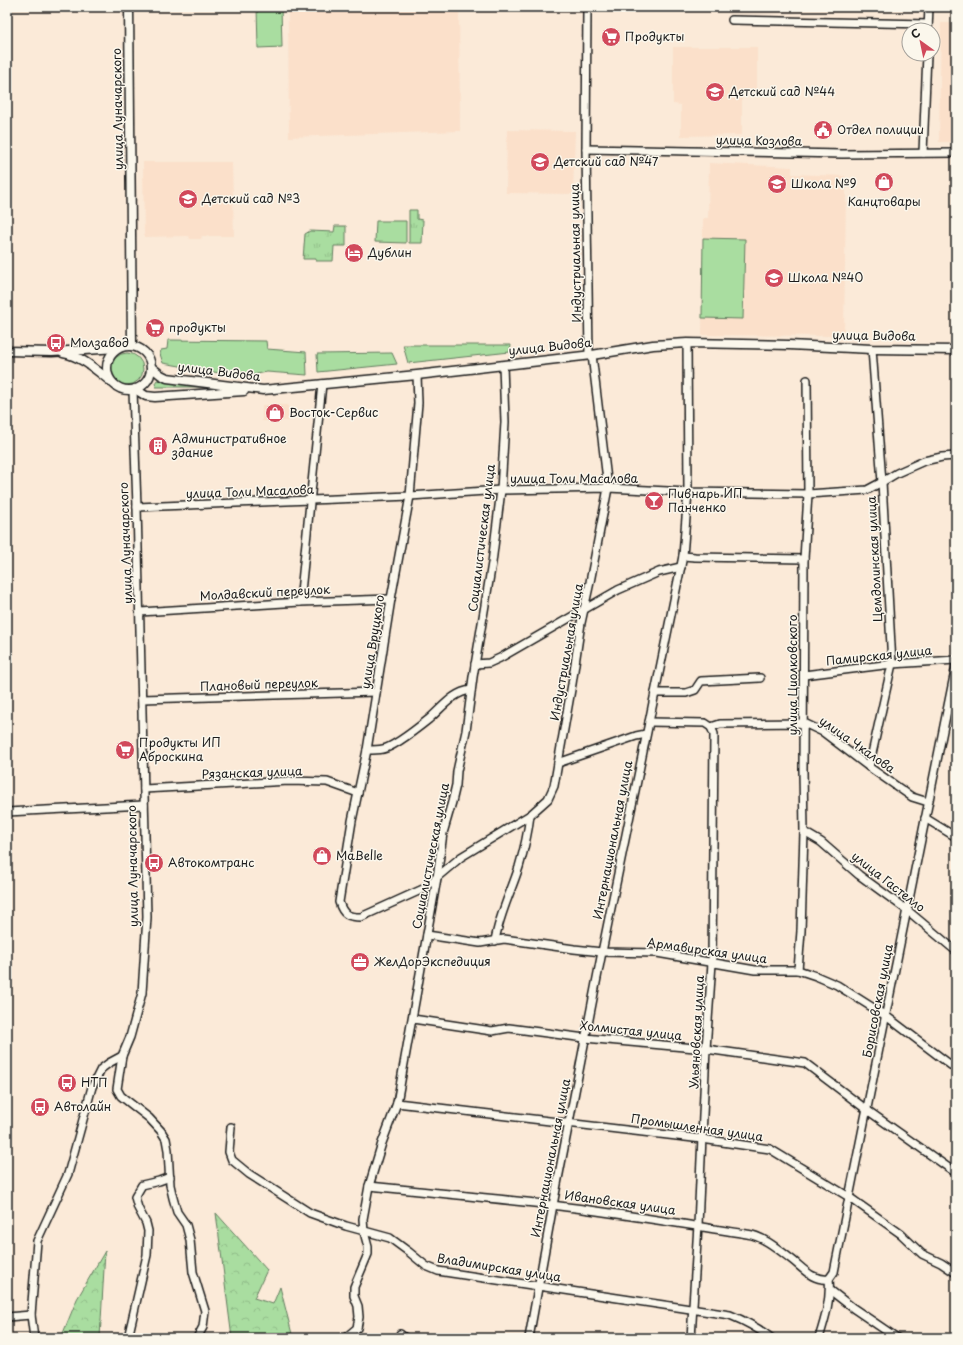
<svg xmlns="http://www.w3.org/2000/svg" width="963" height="1345" viewBox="0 0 963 1345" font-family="'Playpen Sans',sans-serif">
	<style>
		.built { fill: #fbe0ca }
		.grass { fill: #a9dda0; stroke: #627c5e }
		.forest { fill: url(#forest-crowns); stroke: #627c5e }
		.park { fill: url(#park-tufts); stroke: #627c5e }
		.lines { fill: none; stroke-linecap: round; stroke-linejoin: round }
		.minor-casing { stroke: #1c1c1c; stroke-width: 10 }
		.tertiary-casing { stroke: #1c1c1c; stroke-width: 11 }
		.minor { stroke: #fbf7ec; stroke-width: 7 }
		.tertiary { stroke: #fbf7ec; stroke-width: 8 }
		.labels { text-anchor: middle; stroke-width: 3; stroke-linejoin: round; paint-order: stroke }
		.poi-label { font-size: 12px; fill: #1c1c1c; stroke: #fbf7ec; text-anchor: start }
		.street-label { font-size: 12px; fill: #1c1c1c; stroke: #fbf7ec }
	</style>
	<defs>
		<pattern id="forest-crowns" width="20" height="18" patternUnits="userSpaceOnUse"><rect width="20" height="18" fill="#a9dda0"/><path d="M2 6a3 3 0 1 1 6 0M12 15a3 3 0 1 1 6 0" fill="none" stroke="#91bd89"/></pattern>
		<pattern id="park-tufts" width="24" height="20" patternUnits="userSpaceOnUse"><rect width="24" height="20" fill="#a9dda0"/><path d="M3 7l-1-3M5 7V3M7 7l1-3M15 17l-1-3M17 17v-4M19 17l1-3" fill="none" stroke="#91bd89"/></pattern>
	</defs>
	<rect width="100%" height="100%" fill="#fbead8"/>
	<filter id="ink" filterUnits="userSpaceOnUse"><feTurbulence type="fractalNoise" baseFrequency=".025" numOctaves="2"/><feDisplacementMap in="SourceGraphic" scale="8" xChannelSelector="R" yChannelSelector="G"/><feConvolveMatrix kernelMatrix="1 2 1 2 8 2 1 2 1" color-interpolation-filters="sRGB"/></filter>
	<g filter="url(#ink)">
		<g class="built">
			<path d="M288 7H459L460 131 289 137Z"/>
			<path d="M941 23H955L956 25V142H939Z"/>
			<path d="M673 47H757V95L742 96V135L681 136V105L673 104Z"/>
			<path d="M507 130 575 131 573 194 506 193Z"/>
			<path d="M143 162H232L234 236H202L201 239H190L189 236 144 237Z"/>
			<path d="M709 163 792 167V174L845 176 846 192 844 336 702 335 703 218H708Z"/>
			<path d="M262 405H288L289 421H262Z"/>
		</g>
		<g class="grass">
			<path d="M257 7H281L282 47 258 48Z"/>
			<path d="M376 221H406V243L375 242Z"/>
			<path d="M703 238 745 239 743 319 702 318Z"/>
			<path d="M168 340 266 341 267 349 306 352 307 375 267 372 242 377 163 363 160 354 161 350 167 349Z"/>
			<path d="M403 345H511L510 352 408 363Z"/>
			<path d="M392 353 397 364 318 372 317 354Z"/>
			<circle cx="127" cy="369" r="16"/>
			<path d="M157 380 226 387H156L155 383Z"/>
		</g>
		<g class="forest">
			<path d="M216 1213 267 1270 254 1298 273 1304 280 1287 293 1338H232Z"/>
			<path d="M105 1251 100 1338H61L77 1299Z"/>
		</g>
		<g class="park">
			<path d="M409 210H417V219L423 220 422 243H409Z"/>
			<path d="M335 226H346V246H334L333 261H316V259H303L305 234 310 231 334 232Z"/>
		</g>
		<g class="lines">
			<defs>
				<g id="minor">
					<path d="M587 7 586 149 589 355"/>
					<path d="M732 20 928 24"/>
					<path d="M928 30 929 7"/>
					<path d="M586 149 842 154 956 153"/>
					<path d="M923 153 927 54"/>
					<path d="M417 375 418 403 410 496 391 599 367 750 352 821 339 902C343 915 348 917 361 917L423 889 461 857 530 815 548 799 554 786 572 684 581 623 590 582 608 488 592 355"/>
					<path d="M137 507 410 496 501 490 608 488 688 492 808 494 867 490 882 482 897 473 924 461 942 457 956 456"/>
					<path d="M683 556 695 557 804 559"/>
					<path d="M300 602 322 384"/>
					<path d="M140 612 300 602 391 599"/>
					<path d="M475 664 489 663 500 658 618 590 659 572 681 567"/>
					<path d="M804 675 892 664 956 660"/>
					<path d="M655 693H686L695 690 701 681 760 678"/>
					<path d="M142 699 376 692"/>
					<path d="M649 722 705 723 711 727 720 724 804 723 823 732 869 767 912 797 928 802"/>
					<path d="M367 750C372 750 378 750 383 749 394 747 419 727 429 719 442 708 453 692 471 690"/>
					<path d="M558 763 636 736 646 734"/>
					<path d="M869 767 892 664 882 482 872 349"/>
					<path d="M144 789 289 781 327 782 358 793"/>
					<path d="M7 812 144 805"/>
					<path d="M925 818 956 837"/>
					<path d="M804 832 821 842 859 875 907 910 956 951"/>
					<path d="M427 935 480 943 504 939 574 949 602 952 657 953 755 970H798L816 976 837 985 886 1016 956 1069"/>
					<path d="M495 941C499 915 511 892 519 867 524 850 528 833 530 815"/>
					<path d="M798 970 801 931 804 832 803 770 804 559 808 494 807 380"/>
					<path d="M413 1019 492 1031 509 1028 585 1038 706 1049 805 1063 867 1110 956 1173"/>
					<path d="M122 1056 117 1089 121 1096 149 1118 161 1131 166 1139 168 1150 170 1185 173 1198 177 1212 186 1225 190 1240 193 1272 205 1311 203 1327 197 1338"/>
					<path d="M397 1103 702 1139 770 1149 849 1197 901 1234 922 1254 941 1263 956 1273"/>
					<path d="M231 1127 229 1152 232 1160 249 1174 310 1213 346 1226 390 1238 409 1252 426 1266 438 1271 730 1315C745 1321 758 1328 771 1338"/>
					<path d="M369 1186C430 1192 491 1198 552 1205 617 1213 682 1224 747 1234 763 1236 778 1249 791 1259 803 1268 812 1281 829 1279"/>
					<path d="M830 1290 853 1308 897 1338"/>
					<path d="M7 1317 31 1315"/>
					<path d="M400 1334 405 1338"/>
					<path d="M34 1338 31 1315 37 1241 68 1174 92 1087 101 1069 109 1063 122 1056 130 1037 142 993 147 917 137 507 133 390"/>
					<path d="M128 1338 147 1255 148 1231 146 1223 138 1208 135 1197 142 1185 159 1181 170 1177"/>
					<path d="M345 1338 357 1328 359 1317 358 1306 354 1296V1287L368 1254V1247L364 1232 363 1219 369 1186 382 1143 397 1103 437 878 443 833 452 802 456 785 457 771 466 731 473 677 492 563 501 490 505 422 503 365"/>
					<path d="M529 1338 553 1205 602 952 683 556 688 492 687 343"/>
					<path d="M691 1338 698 1225 706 1049 712 963 714 734 711 727"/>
					<path d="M819 1338C825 1319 831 1299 829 1279L834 1272 956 666"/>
				</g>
				<g id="tertiary">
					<path d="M129 7 132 346"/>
					<circle cx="129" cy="368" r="22"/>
					<path d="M7 351 52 352 118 348"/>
					<path d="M63 353C81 356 95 369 109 380"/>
					<path d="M151 367 161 375 167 378 263 390 417 375 592 355 653 345 687 343 789 345 872 349 956 350"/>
					<path d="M135 389 146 396 155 397 244 391"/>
				</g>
			</defs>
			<use href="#minor" class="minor-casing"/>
			<use href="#tertiary" class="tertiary-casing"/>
			<use href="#minor" class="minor"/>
			<use href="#tertiary" class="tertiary"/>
		</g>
	</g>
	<defs>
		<symbol id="supermarket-disc" viewBox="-11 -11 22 22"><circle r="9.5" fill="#d1495b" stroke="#fbf7ec"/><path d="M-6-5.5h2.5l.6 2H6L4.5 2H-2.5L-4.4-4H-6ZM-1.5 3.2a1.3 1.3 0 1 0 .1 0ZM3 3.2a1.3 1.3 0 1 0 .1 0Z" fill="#fff"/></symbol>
		<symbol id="school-disc" viewBox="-11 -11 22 22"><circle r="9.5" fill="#d1495b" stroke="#fbf7ec"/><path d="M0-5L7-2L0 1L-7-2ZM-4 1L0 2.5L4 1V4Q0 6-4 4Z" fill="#fff"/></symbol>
		<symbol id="civic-disc" viewBox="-11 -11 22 22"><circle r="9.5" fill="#d1495b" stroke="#fbf7ec"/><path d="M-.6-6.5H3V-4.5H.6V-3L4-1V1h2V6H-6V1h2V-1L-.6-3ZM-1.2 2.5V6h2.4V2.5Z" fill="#fff"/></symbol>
		<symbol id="shop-disc" viewBox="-11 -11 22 22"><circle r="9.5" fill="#d1495b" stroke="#fbf7ec"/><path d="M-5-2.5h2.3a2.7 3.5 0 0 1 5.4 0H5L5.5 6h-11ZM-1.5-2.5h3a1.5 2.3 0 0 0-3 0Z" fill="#fff"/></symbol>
		<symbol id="hotel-disc" viewBox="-11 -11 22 22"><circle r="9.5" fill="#d1495b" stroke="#fbf7ec"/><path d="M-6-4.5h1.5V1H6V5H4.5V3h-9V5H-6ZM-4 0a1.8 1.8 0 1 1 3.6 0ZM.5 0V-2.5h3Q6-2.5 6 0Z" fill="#fff"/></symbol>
		<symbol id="bus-disc" viewBox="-11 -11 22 22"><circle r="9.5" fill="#d1495b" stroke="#fbf7ec"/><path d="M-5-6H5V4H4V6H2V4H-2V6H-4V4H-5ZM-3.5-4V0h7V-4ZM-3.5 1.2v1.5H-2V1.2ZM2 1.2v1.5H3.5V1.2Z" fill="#fff"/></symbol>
		<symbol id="building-disc" viewBox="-11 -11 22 22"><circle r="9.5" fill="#d1495b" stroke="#fbf7ec"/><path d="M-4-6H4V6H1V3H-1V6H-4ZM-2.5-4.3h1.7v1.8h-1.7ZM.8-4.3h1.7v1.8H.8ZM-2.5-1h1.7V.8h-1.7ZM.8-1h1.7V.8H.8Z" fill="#fff"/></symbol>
		<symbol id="bar-disc" viewBox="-11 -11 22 22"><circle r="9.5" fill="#d1495b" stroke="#fbf7ec"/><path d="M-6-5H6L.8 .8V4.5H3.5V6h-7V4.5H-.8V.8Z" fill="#fff"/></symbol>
		<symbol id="office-disc" viewBox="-11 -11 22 22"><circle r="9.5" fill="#d1495b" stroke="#fbf7ec"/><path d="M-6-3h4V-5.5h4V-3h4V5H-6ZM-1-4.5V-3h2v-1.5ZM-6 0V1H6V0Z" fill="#fff"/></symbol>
	</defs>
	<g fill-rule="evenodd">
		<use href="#supermarket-disc" x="600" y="26" width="22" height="22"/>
		<use href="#school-disc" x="704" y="81" width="22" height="22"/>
		<use href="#civic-disc" x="812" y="119" width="22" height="22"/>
		<use href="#school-disc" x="529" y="151" width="22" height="22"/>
		<use href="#shop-disc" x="873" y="171" width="22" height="22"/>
		<use href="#school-disc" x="766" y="173" width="22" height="22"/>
		<use href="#school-disc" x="177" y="188" width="22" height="22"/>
		<use href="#hotel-disc" x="343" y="242" width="22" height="22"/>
		<use href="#school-disc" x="763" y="267" width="22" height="22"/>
		<use href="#supermarket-disc" x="144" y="317" width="22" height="22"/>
		<use href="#bus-disc" x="45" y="332" width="22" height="22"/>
		<use href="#shop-disc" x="264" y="402" width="22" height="22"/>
		<use href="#building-disc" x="147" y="435" width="22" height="22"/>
		<use href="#bar-disc" x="643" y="490" width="22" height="22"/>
		<use href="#supermarket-disc" x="114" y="739" width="22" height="22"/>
		<use href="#shop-disc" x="311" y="845" width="22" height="22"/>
		<use href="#bus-disc" x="143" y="852" width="22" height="22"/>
		<use href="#office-disc" x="349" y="951" width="22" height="22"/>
		<use href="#bus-disc" x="56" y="1072" width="22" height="22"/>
		<use href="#bus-disc" x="29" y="1096" width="22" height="22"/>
	</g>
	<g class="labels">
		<g class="poi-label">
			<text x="625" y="41">Продукты</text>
			<text x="729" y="96">Детский сад №44</text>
			<text x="837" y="134">Отдел полиции</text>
			<text x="554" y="166">Детский сад №47</text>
			<text x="791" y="188">Школа №9</text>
			<text x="202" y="203">Детский сад №3</text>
			<text x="884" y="206" text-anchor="middle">Канцтовары</text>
			<text x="368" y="257">Дублин</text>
			<text x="788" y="282">Школа №40</text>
			<text x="169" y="332">продукты</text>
			<text x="70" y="347">Молзавод</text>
			<text x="289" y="417">Восток-Сервис</text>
			<text x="172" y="443">Административное<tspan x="172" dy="14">здание</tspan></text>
			<text x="668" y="498">Пивнарь ИП<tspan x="668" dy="14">Панченко</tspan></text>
			<text x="139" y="747">Продукты ИП<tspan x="139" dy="14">Аброскина</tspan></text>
			<text x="336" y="860">MaBelle</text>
			<text x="168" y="867">Автокомтранс</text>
			<text x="374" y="966">ЖелДорЭкспедиция</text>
			<text x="81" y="1087">НТП</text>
			<text x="54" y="1111">Автолайн</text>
		</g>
		<g class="street-label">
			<text transform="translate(118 109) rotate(-91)" y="4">улица Луначарского</text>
			<text transform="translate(759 141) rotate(1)" y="4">улица Козлова</text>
			<text transform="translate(576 253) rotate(-91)" y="4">Индустриальная улица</text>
			<text transform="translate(874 336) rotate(1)" y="4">улица Видова</text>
			<text transform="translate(550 347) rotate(-6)" y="4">улица Видова</text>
			<text transform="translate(219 372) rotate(7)" y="4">улица Видова</text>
			<text x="574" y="483">улица Толи Масалова</text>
			<text transform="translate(250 492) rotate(-2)" y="4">улица Толи Масалова</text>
			<text transform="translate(482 538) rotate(-83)" y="4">Социалистическая улица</text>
			<text transform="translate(126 543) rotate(-92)" y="4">улица Луначарского</text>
			<text transform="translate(875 559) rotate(-93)" y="4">Цемдолинская улица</text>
			<text transform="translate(265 593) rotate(-3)" y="4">Молдавский переулок</text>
			<text transform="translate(373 642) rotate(-81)" y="4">улица Вруцкого</text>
			<text transform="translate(567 652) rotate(-80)" y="4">Индустриальная улица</text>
			<text transform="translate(879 656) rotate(-6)" y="4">Памирская улица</text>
			<text transform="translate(793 675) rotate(-90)" y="4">улица Циолковского</text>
			<text transform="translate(259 685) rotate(-2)" y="4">Плановый переулок</text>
			<text transform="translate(857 745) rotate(35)" y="4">улица Чкалова</text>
			<text transform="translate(252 773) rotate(-2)" y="4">Рязанская улица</text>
			<text transform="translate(613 840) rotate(-79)" y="4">Интернациональная улица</text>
			<text transform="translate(431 856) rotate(-79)" y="4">Социалистическая улица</text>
			<text transform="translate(133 866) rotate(-91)" y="4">улица Луначарского</text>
			<text transform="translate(888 882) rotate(38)" y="4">улица Гастелло</text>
			<text transform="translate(707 951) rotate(8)" y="4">Армавирская улица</text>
			<text transform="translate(878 1001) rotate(-79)" y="4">Борисовская улица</text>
			<text transform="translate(631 1031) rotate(6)" y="4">Холмистая улица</text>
			<text transform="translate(697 1032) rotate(-87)" y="4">Ульяновская улица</text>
			<text transform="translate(697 1128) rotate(8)" y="4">Промышленная улица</text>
			<text transform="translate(551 1158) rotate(-79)" y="4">Интернациональная улица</text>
			<text transform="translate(620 1203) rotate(8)" y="4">Ивановская улица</text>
			<text transform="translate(499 1268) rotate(9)" y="4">Владимирская улица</text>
		</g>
	</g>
	<rect width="963" height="1345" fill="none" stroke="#fbf7ec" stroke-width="24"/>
	<rect x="12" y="12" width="939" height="1321" fill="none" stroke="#1c1c1c" stroke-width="1.5" filter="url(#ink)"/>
	<g transform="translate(921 42) rotate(327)"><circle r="19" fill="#fbf7ec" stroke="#a29f99"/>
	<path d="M0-3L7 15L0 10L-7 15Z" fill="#d1495b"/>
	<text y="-6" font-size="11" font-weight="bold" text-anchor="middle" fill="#1c1c1c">С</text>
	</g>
</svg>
